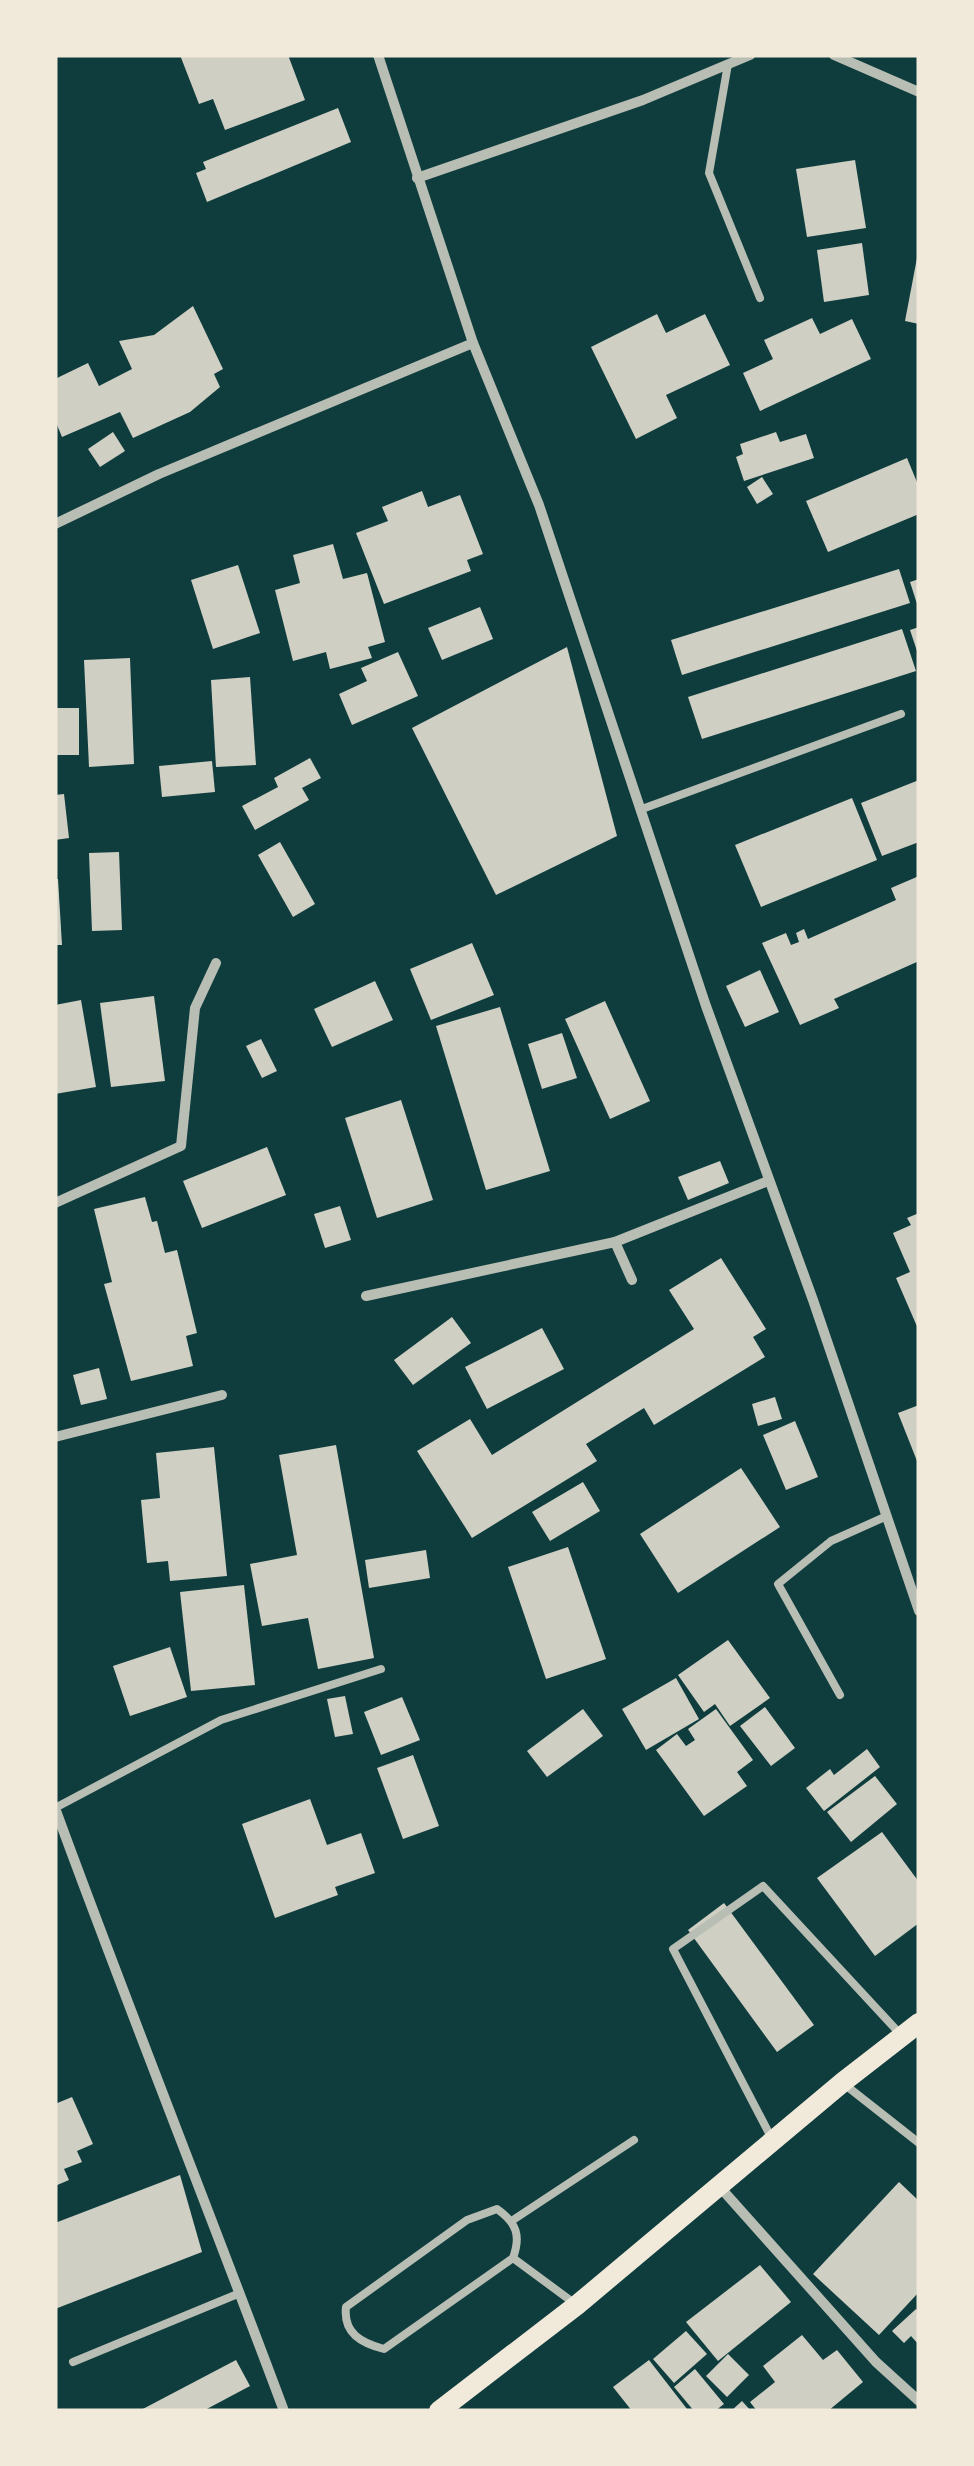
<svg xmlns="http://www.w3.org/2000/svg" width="974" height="2466" viewBox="0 0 974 2466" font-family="'Public Sans',sans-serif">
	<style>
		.building { fill: #cfcfc3 }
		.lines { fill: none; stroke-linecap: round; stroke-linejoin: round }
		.service { stroke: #b8beb3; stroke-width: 8 }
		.minor { stroke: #b8beb3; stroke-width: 10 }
		.secondary { stroke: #f1e9da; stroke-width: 20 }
	</style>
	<rect width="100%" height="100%" fill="#0f3d3e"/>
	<g class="building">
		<path d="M180 55H288L305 100 225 130 213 99 199 104Z"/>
		<path d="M338 108 351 142 207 202 196 173 206 169 203 162Z"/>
		<path d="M855 160 866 228 807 237 796 169Z"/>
		<path d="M862 243 869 295 824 302 817 250Z"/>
		<path d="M917 258H919V324L905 321Z"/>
		<path d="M193 306 223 369 214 374 220 387 190 412 133 438 120 412 62 437 55 420V379L88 363 99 386 132 369 119 341 154 335Z"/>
		<path d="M657 314 666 333 705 314 730 365 666 395 677 418 636 439 591 347Z"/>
		<path d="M812 318 820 334 852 319 871 359 760 411 743 373 773 359 764 340Z"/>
		<path d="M113 432 125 451 100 467 88 449Z"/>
		<path d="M776 432 780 442 806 434 814 458 744 481 736 457 743 454 740 444Z"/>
		<path d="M907 458 919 487V514L828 552 806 501Z"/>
		<path d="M762 477 773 494 757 504 747 487Z"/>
		<path d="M422 491 428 507 460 495 483 554 467 560 471 571 384 604 356 533 388 521 382 507Z"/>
		<path d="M333 544 343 579 367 573 385 642 368 647 372 658 330 669 326 652 293 661 275 590 300 583 293 555Z"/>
		<path d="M238 565 260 633 213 649 191 580Z"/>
		<path d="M899 569 910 603 682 675 671 640Z"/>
		<path d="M919 579V607H918L910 582Z"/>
		<path d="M480 607 493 639 442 660 428 628Z"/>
		<path d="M919 627V654H918L910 630Z"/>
		<path d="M902 629 916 671 702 739 688 697Z"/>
		<path d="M567 647 617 836 496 895 412 728Z"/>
		<path d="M398 652 418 696 352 725 339 694 367 681 361 668Z"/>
		<path d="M130 658 134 764 89 767 84 660Z"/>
		<path d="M250 677 256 765 216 767 211 680Z"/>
		<path d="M57 708H79V755H56Z"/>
		<path d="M310 758 321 778 302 788 309 800 255 830 242 806 278 787 274 778Z"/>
		<path d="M212 761 215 792 162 797 159 766Z"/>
		<path d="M919 780V842L882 856 861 803Z"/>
		<path d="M64 794 69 838 55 840V795Z"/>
		<path d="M852 798 877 860 761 907 735 845Z"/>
		<path d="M280 842 315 904 293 917 258 855Z"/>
		<path d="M119 852 122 930 92 931 89 853Z"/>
		<path d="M919 876V961L834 999 839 1008 800 1025 762 943 786 933 791 945 799 942 796 933 804 929 808 939 896 900 891 888Z"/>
		<path d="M55 879H58L62 945H55Z"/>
		<path d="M472 943 494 995 431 1020 410 969Z"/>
		<path d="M760 970 779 1012 745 1027 726 986Z"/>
		<path d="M375 981 393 1020 332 1047 314 1009Z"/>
		<path d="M154 996 165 1081 111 1087 100 1003Z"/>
		<path d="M81 1000 96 1087 55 1094V1005Z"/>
		<path d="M605 1001 650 1101 610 1119 565 1019Z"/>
		<path d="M500 1007 550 1171 486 1190 436 1026Z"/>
		<path d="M562 1033 577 1078 542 1089 528 1044Z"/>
		<path d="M261 1039 277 1071 262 1078 246 1046Z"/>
		<path d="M401 1100 433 1200 377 1218 345 1118Z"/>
		<path d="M267 1147 286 1195 202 1228 183 1181Z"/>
		<path d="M720 1161 729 1183 688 1200 678 1177Z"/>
		<path d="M145 1197 152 1222 157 1221 165 1253 177 1250 197 1333 186 1336 193 1366 131 1381 104 1284 112 1282 94 1209Z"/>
		<path d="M340 1206 351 1240 325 1248 314 1214Z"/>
		<path d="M919 1213V1331L896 1278 910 1272 893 1233 911 1225 907 1218Z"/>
		<path d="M721 1258 766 1329 753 1337 765 1357 654 1425 644 1408 586 1444 597 1461 472 1538 417 1451 470 1419 492 1455 694 1329 669 1290Z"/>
		<path d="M452 1317 471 1343 413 1385 394 1360Z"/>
		<path d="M542 1328 564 1369 487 1409 465 1367Z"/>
		<path d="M99 1368 107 1399 81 1405 73 1375Z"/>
		<path d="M775 1397 782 1419 758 1426 752 1404Z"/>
		<path d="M919 1405V1466L898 1413Z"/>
		<path d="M795 1421 818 1477 786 1490 763 1435Z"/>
		<path d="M336 1445 374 1658 318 1669 308 1618 262 1626 250 1564 297 1555 279 1455Z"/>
		<path d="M214 1447 227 1576 170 1581 168 1561 147 1563 141 1500 160 1498 156 1453Z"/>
		<path d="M741 1468 780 1527 678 1593 640 1534Z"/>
		<path d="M583 1482 600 1511 550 1541 532 1512Z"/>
		<path d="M568 1547 606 1659 546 1679 508 1567Z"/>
		<path d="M426 1550 430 1578 369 1588 365 1560Z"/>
		<path d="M244 1585 255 1685 191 1691 180 1592Z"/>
		<path d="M728 1640 770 1698 730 1726 715 1704 704 1712 678 1675Z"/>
		<path d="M170 1647 187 1697 130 1716 113 1666Z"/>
		<path d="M676 1678 699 1719 646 1750 622 1709Z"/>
		<path d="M345 1696 353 1734 335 1737 327 1699Z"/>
		<path d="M402 1697 420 1740 381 1755 364 1712Z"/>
		<path d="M765 1707 795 1748 771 1766 740 1726Z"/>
		<path d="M583 1709 603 1736 547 1777 527 1751Z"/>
		<path d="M716 1709 753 1760 737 1772 747 1786 704 1816 656 1750 677 1734 686 1746 695 1740 688 1729Z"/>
		<path d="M867 1749 880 1767 824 1811 806 1788 830 1769 834 1775Z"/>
		<path d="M413 1755 439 1826 403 1839 377 1768Z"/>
		<path d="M875 1776 897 1804 851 1842 827 1812Z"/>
		<path d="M310 1799 327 1845 361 1833 375 1873 335 1887 338 1895 275 1918 242 1824Z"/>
		<path d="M882 1832 919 1882V1923L875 1956 817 1878Z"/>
		<path d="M724 1903 814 2025 777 2052 688 1930Z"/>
		<path d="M72 2097 93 2144 77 2151 82 2162 64 2169 69 2180 55 2186V2104Z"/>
		<path d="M180 2175 202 2252 55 2309V2223Z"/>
		<path d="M899 2182 919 2201V2292L879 2335 813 2274Z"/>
		<path d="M760 2265 791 2302 718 2361 686 2322Z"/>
		<path d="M916 2309 919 2312V2345L911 2336 904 2343 892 2331Z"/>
		<path d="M686 2331 707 2354 674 2383 653 2359Z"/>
		<path d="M802 2335 823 2360 837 2350 863 2382 828 2411H757L750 2402 775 2382 763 2366Z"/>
		<path d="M728 2354 749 2375 727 2397 706 2376Z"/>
		<path d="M236 2360 250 2386 203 2411H139Z"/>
		<path d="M649 2360 687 2409 684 2411H632L613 2387Z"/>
		<path d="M695 2369 724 2404 715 2411H694L674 2387Z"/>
		<path d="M742 2401 751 2411H731Z"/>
	</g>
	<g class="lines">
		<g class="service">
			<path d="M728 64 709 173 760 298"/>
			<path d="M642 809 901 714"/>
			<path d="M840 1695 778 1584 831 1541 887 1516"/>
			<path d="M55 1808 221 1720 381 1669"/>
			<path d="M844 2084 919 2143"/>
			<path d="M771 2137 673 1949 763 1886 902 2036"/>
			<path d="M497 2209C517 2223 521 2236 513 2258L384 2349C361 2343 343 2333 346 2307L467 2220Z"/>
			<path d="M513 2220 634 2140"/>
			<path d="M513 2258 574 2303"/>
			<path d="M73 2362 240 2293"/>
		</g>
		<g class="minor">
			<path d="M378 55 473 343 539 505 706 1006 813 1300 919 1611"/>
			<path d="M834 55 919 92"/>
			<path d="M417 178 643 100 750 55"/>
			<path d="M55 524 159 474 473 343"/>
			<path d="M55 1203 181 1146 195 1008 216 963"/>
			<path d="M632 1280 615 1242 768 1181"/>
			<path d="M366 1296 615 1242"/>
			<path d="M55 1437 222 1395"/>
			<path d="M55 1808C129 2010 209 2210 284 2411"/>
			<path d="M719 2186 876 2362 919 2401"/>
		</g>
		<path class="secondary" d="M439 2411 577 2305 843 2082 919 2023"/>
	</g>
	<rect width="974" height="2466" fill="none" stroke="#f1e9da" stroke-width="115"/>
</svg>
